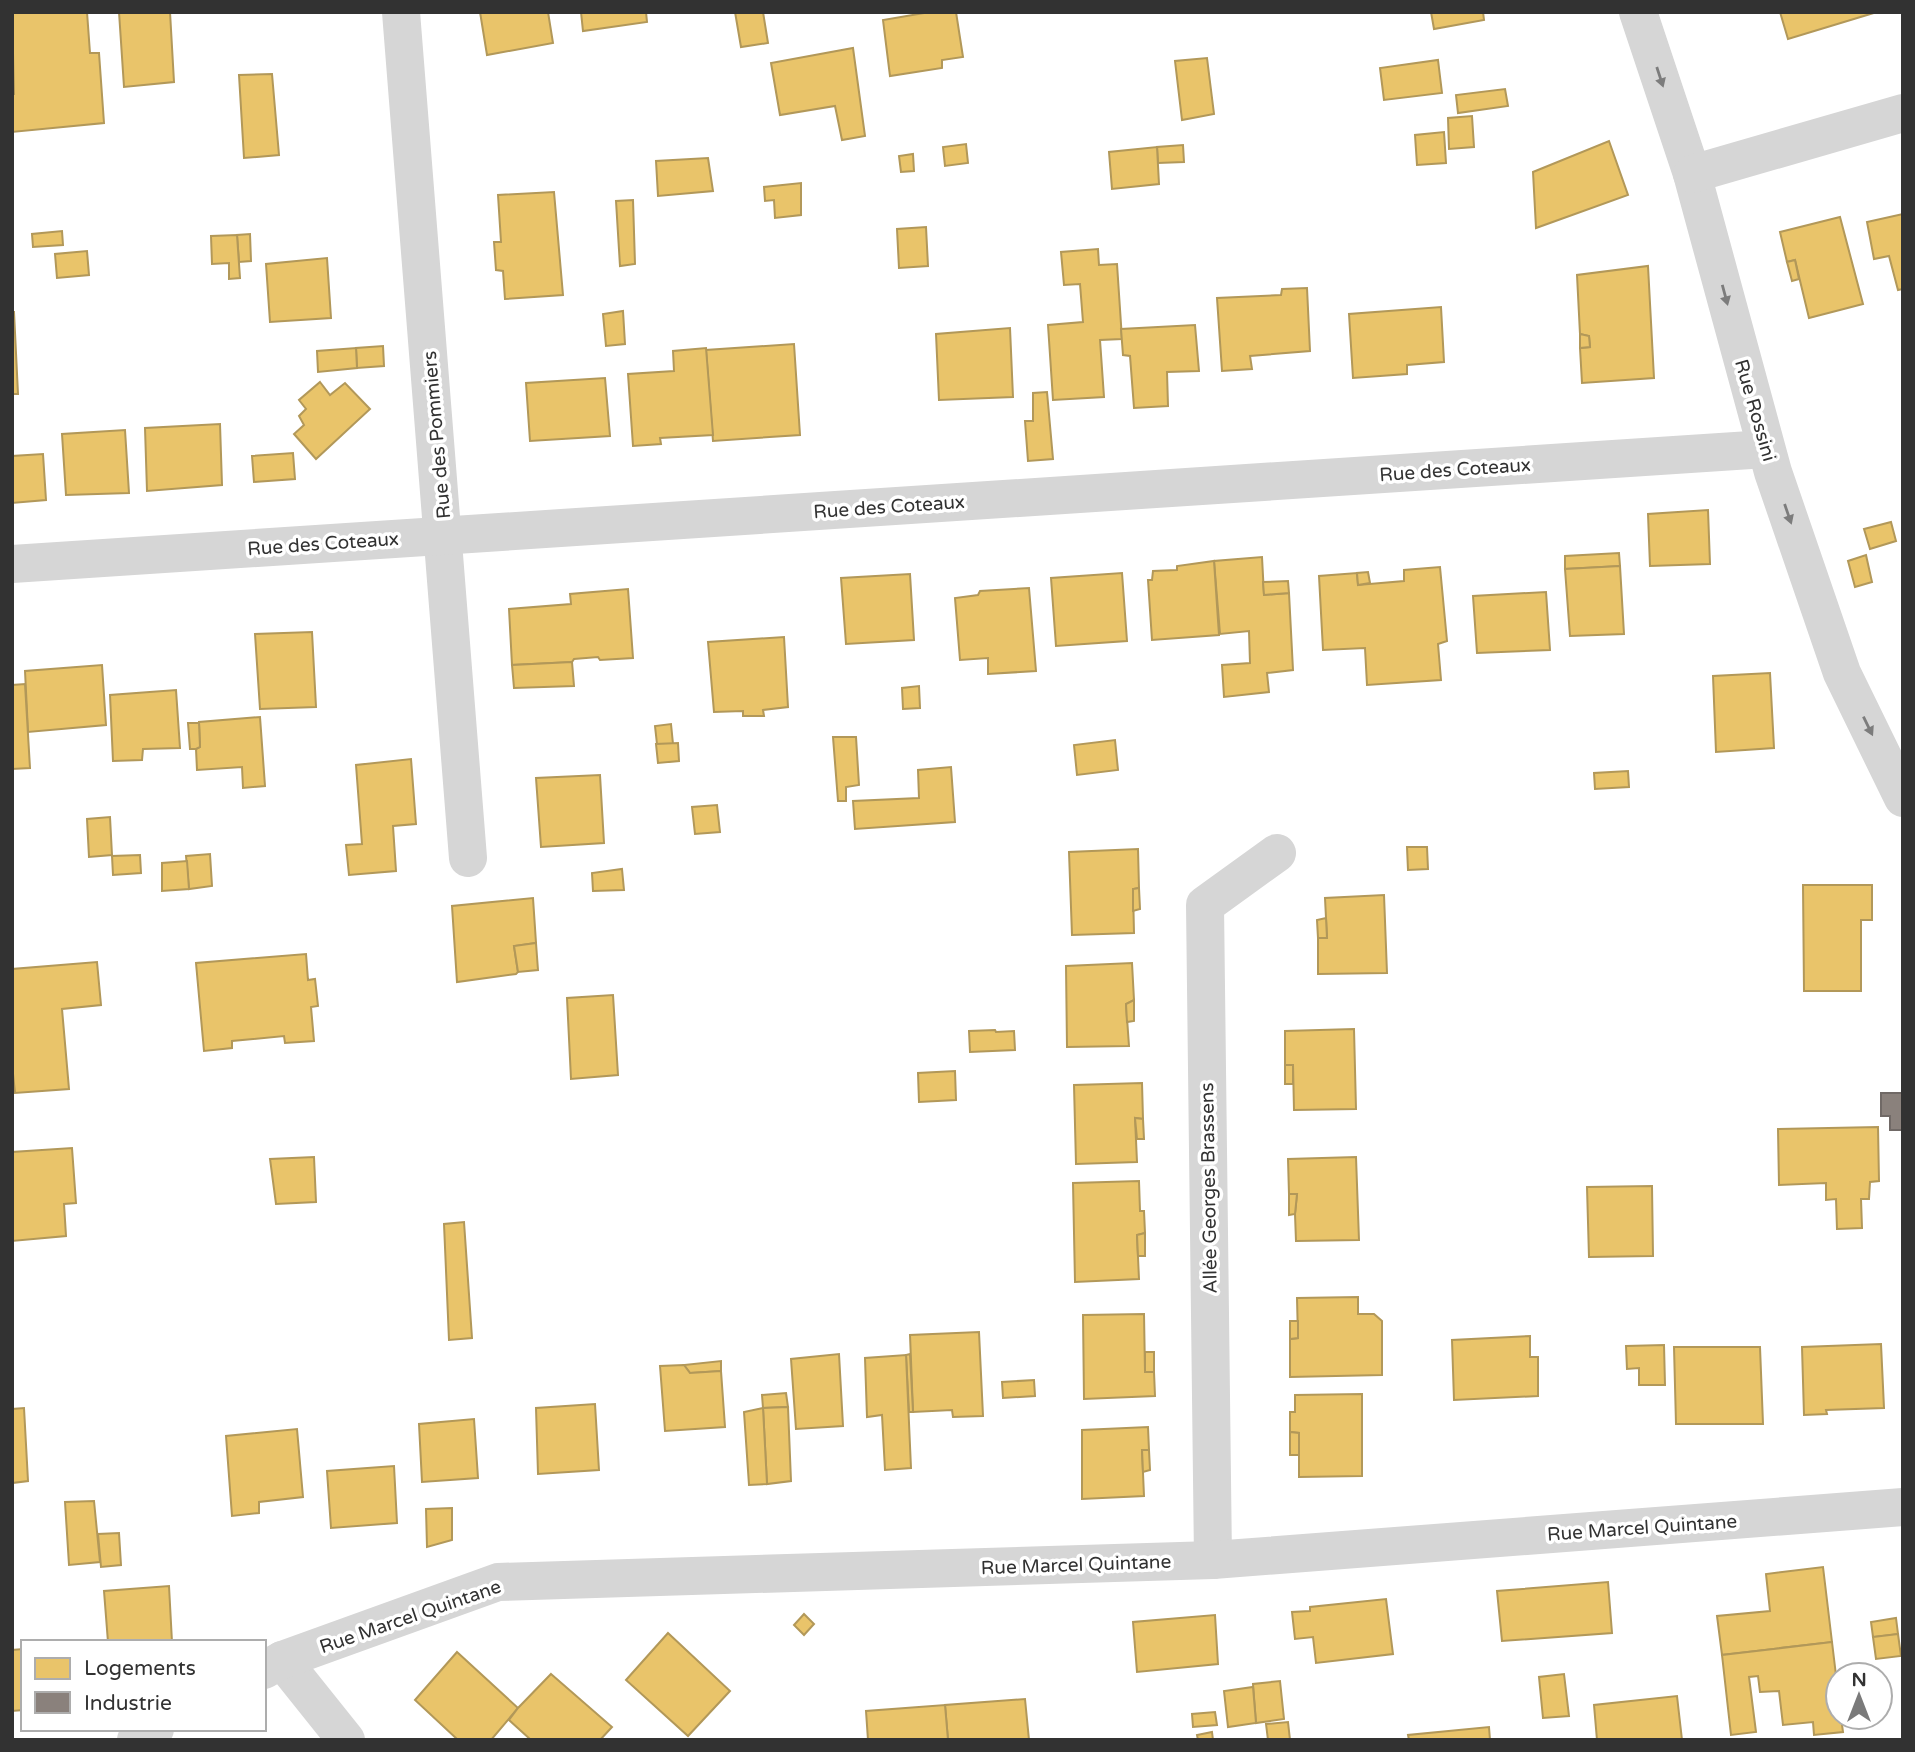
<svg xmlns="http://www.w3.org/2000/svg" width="1915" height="1752" viewBox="0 0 1915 1752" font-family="'Varela Round',sans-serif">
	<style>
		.homes { fill: #e9c46a; stroke: #b29859; stroke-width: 2 }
		.industry { fill: #8a817c; stroke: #706966; stroke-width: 2 }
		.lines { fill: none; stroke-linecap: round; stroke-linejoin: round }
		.minor { stroke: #d6d6d6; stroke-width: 38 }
		.oneway { fill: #7c7c7c }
		.labels { text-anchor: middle; stroke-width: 7; stroke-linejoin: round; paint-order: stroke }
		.street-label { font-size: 19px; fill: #323232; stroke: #fff }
	</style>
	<rect width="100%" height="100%" fill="#fff"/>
	<g class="homes">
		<path d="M12 12H87L90 53H99L104 123 12 132V94H14Z"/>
		<path d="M119 12H170L174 82 124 87Z"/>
		<path d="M480 12H548L553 43 487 55Z"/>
		<path d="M581 12H646L647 22 583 31Z"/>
		<path d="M735 12H763L768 43 741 47Z"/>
		<path d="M930 12H956L963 57 942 60V68L890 76 883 20Z"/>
		<path d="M1431 12H1483L1484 20 1434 29Z"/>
		<path d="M1780 12H1877L1788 39Z"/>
		<path d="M853 48 865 136 842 140 835 106 780 115 771 63Z"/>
		<path d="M1207 58 1214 114 1182 120 1175 61Z"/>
		<path d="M1438 60 1442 93 1384 100 1380 68Z"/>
		<path d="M272 74 279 155 244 158 239 75Z"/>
		<path d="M1505 89 1508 106 1458 113 1456 95Z"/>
		<path d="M1472 116 1474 147 1449 149 1448 118Z"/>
		<path d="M1444 132 1446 163 1417 165 1415 135Z"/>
		<path d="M1609 141 1628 195 1536 228 1533 172Z"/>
		<path d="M966 144 968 163 945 166 943 147Z"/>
		<path d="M1183 145 1184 162 1158 163 1157 147Z"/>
		<path d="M1157 147 1159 184 1112 189 1109 152Z"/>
		<path d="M913 154 914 171 901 172 899 156Z"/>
		<path d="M708 158 713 191 658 196 656 161Z"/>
		<path d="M801 183V215L775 218 774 200 765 201 764 187Z"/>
		<path d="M554 192 563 295 505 299 503 271 496 270 494 242H501L498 195Z"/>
		<path d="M633 200 635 264 620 266 616 201Z"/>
		<path d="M1903 214V289L1898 290 1889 256 1874 259 1867 222Z"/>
		<path d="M1840 217 1863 304 1809 318 1795 260 1787 262 1780 232Z"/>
		<path d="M926 227 928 266 899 268 897 229Z"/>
		<path d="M62 231 63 245 33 247 32 234Z"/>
		<path d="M250 234 251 261 239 262 237 235Z"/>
		<path d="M237 235 240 278 229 279V263L212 264 211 236Z"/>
		<path d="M1098 249 1099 265 1117 264 1122 339 1100 340 1104 397 1053 400 1048 325 1083 322 1080 284 1064 285 1061 252Z"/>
		<path d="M87 251 89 275 57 278 55 254Z"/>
		<path d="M327 258 331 318 270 322 266 264Z"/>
		<path d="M1795 260 1799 279 1792 281 1787 262Z"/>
		<path d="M1648 266 1654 378 1582 383 1580 348 1590 347 1589 336 1580 334 1577 275Z"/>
		<path d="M1307 288 1310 351 1250 356 1252 369 1222 371 1217 298 1281 295 1282 289Z"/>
		<path d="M1441 307 1444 362 1407 365V374L1353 378 1349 314Z"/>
		<path d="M623 311 625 344 606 346 603 314Z"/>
		<path d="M12 312H14L18 394H12Z"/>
		<path d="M1195 325 1199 371 1167 372 1168 406 1134 408 1130 356 1123 355 1121 329Z"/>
		<path d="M1010 328 1013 397 939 400 936 334Z"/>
		<path d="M1580 334 1589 336 1590 347 1580 348Z"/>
		<path d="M794 344 800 435 713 441 706 350Z"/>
		<path d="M383 346 384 366 357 368 356 348Z"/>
		<path d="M356 348 357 368 318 372 317 351Z"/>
		<path d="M706 348 713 435 660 438 661 444 633 446 628 374 674 371 673 351Z"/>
		<path d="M605 378 610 436 530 441 526 383Z"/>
		<path d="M320 382 330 395 345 383 370 409 316 459 294 434 304 425 299 416 306 409 299 400Z"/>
		<path d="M1047 392 1053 459 1028 461 1025 421H1033V393Z"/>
		<path d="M220 424 222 485 147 491 145 428Z"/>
		<path d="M125 430 129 493 66 495 62 434Z"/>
		<path d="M293 453 295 479 254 482 252 456Z"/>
		<path d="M43 454 46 500 12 503V456Z"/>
		<path d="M1708 510 1710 564 1650 566 1648 514Z"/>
		<path d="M1891 522 1896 541 1870 549 1864 529Z"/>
		<path d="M1619 553 1620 566 1565 569V556Z"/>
		<path d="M1866 555 1872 582 1855 587 1848 561Z"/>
		<path d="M1262 557 1264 595 1289 593 1293 670 1267 673 1269 692 1224 697 1222 665 1250 663 1249 631 1220 634 1214 561Z"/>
		<path d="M1214 561 1219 635 1152 640 1148 580H1152L1153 571 1177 570V566Z"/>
		<path d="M1620 566 1624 634 1570 636 1565 569Z"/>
		<path d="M1440 567 1447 641 1438 644 1441 680 1367 685 1365 648 1323 650 1319 576 1357 573 1358 585 1404 581V570Z"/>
		<path d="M1368 572 1370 583 1358 585 1357 573Z"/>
		<path d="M1122 573 1127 641 1056 646 1051 578Z"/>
		<path d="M910 574 914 640 846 644 841 578Z"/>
		<path d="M1288 581 1289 593 1264 595 1263 582Z"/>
		<path d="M1029 588 1036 671 988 674V658L960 660 955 598 978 595 980 591Z"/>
		<path d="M628 589 633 658 600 660 598 657 574 659 572 662 512 665 509 609 571 604 570 594Z"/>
		<path d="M1546 592 1550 650 1477 653 1473 596Z"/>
		<path d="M312 632 316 707 260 709 255 634Z"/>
		<path d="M784 637 788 707 763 710 764 716H743V711L714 712 708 642Z"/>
		<path d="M572 662 574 686 514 688 512 665Z"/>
		<path d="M102 665 106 725 28 732 25 671Z"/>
		<path d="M1770 673 1774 748 1716 752 1713 676Z"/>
		<path d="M25 684 30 768 12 769V685Z"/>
		<path d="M919 686 920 708 903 709 902 688Z"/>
		<path d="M176 690 180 748 143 749 142 760 113 761 110 695Z"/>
		<path d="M260 717 265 786 243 788 242 767 197 770 196 749 200 747 199 722Z"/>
		<path d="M188 723H199L200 747 196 749H190Z"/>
		<path d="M671 724 673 744H657L655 726Z"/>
		<path d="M833 737H856L859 785 846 787V801H838Z"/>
		<path d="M1115 740 1118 770 1077 775 1074 745Z"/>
		<path d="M678 743 679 761 658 763 656 744Z"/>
		<path d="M411 759 416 824 393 826 396 871 349 875 346 845 362 844 356 765Z"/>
		<path d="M951 767 955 822 855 829 853 801 919 798 918 770Z"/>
		<path d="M1628 771 1629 787 1595 789 1594 773Z"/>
		<path d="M600 775 604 843 541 847 536 778Z"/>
		<path d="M717 805 720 832 695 834 692 807Z"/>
		<path d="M110 817 112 855 89 857 87 819Z"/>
		<path d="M1407 847H1427L1428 869 1408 870Z"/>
		<path d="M1138 849 1139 888 1133 889 1134 933 1072 935 1069 852Z"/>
		<path d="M210 854 212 886 189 889 186 856Z"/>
		<path d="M140 855 141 873 113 875 112 856Z"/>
		<path d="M187 861 189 889 162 891V863Z"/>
		<path d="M622 869 624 890 593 891 592 873Z"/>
		<path d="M1803 885H1872V920H1861V991H1804Z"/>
		<path d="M1139 888 1140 909 1133 911V889Z"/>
		<path d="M1384 895 1387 973 1318 974V938H1327L1325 898Z"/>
		<path d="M533 898 536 943 514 946 518 972 516 974 457 982 452 906Z"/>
		<path d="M1326 918 1327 938H1318L1317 920Z"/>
		<path d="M536 943 538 970 518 972 514 946Z"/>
		<path d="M306 954 308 980 315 979 318 1006 311 1007 314 1041 285 1043 284 1036 232 1041V1048L204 1051 196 963Z"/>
		<path d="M97 962 101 1005 62 1009 69 1089 15 1093 12 1064V969Z"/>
		<path d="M1132 963 1134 1000 1126 1004 1129 1046 1067 1047 1066 966Z"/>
		<path d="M613 995 618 1075 571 1079 567 998Z"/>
		<path d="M1134 1000V1021L1127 1022 1126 1004Z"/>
		<path d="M1354 1029 1356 1109 1294 1110 1293 1065H1285V1031Z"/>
		<path d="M995 1030 996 1032 1014 1031 1015 1050 970 1052 969 1031Z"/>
		<rect x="1285" y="1065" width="8" height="19"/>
		<path d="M955 1071 956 1100 919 1102 918 1073Z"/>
		<path d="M1142 1083 1143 1119 1135 1118 1137 1162 1076 1164 1074 1085Z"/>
		<path d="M1135 1118 1143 1119 1144 1139H1137Z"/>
		<path d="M1878 1127 1879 1181 1870 1182 1869 1199H1861L1862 1228 1837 1229 1836 1199 1826 1200V1183L1779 1185 1778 1129Z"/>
		<path d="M72 1148 76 1203 64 1204 66 1236 12 1241V1152Z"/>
		<path d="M314 1157 316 1202 276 1204 270 1159Z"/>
		<path d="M1356 1157 1359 1240 1296 1241 1295 1214 1297 1194H1289L1288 1159Z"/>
		<path d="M1139 1181 1140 1211H1144L1145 1233 1137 1235 1139 1279 1075 1282 1073 1183Z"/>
		<path d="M1652 1186 1653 1256 1589 1257 1587 1187Z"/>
		<path d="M1289 1194H1297L1295 1214 1289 1215Z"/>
		<path d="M464 1222 472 1338 449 1340 444 1224Z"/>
		<path d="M1145 1233V1256H1138L1137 1235Z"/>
		<path d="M1358 1297V1314H1374L1382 1321V1375L1290 1377V1339L1298 1338 1297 1298Z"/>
		<path d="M1144 1314 1145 1372H1154L1155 1396 1084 1399 1083 1315Z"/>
		<path d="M1290 1321H1298V1338L1290 1339Z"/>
		<path d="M979 1332 983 1416 953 1417 952 1410 913 1412 910 1335Z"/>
		<path d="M1530 1336V1357H1538V1396L1454 1400 1452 1340Z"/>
		<path d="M1881 1344 1884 1408 1826 1410 1827 1414 1804 1415 1802 1347Z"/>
		<path d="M1664 1345 1665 1385H1639V1368L1627 1369 1626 1346Z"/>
		<path d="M1674 1347H1760L1763 1424H1676Z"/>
		<rect x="1145" y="1352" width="9" height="20"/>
		<path d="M839 1354 843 1426 796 1429 791 1359Z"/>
		<path d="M910 1354 913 1412H909L906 1355Z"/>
		<path d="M906 1355 911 1468 885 1470 882 1415 867 1417 865 1358Z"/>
		<path d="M721 1361V1371L690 1373 684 1365Z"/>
		<path d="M684 1365 690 1373 721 1371 725 1427 665 1431 660 1366Z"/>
		<path d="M1034 1380 1035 1396 1003 1398 1002 1382Z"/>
		<path d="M786 1393 788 1407 763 1408 762 1395Z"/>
		<path d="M1362 1394V1476L1299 1477V1433L1290 1432V1412H1295V1395Z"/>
		<path d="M595 1404 599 1470 538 1474 536 1408Z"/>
		<path d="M788 1407 791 1481 767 1484 763 1408Z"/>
		<path d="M24 1408 28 1481 12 1483V1409Z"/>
		<path d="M763 1408 767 1484 749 1485 744 1412Z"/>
		<path d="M474 1419 478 1478 422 1482 419 1424Z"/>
		<path d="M1148 1427 1149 1450H1142L1144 1496 1082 1499V1430Z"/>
		<path d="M297 1429 303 1497 259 1502V1513L232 1516 226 1436Z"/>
		<path d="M1290 1432 1299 1433V1455H1290Z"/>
		<path d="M1142 1450H1149L1150 1470 1143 1472Z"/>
		<path d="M394 1466 397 1523 331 1528 327 1471Z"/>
		<path d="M94 1501 100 1562 69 1565 65 1502Z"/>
		<path d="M452 1508V1540L427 1547 426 1509Z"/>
		<path d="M119 1533 121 1565 101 1567 98 1534Z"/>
		<path d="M1823 1567 1832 1642 1722 1655 1717 1616 1770 1611 1766 1574Z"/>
		<path d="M1608 1582 1612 1633 1502 1641 1497 1591Z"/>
		<path d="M169 1586 172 1642H108L104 1591Z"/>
		<path d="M1386 1599 1393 1654 1316 1663 1313 1637 1295 1639 1292 1612 1310 1611V1607Z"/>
		<path d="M804 1614 814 1624 804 1635 794 1625Z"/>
		<path d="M1215 1615 1218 1664 1137 1672 1133 1622Z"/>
		<path d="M1896 1618 1898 1634 1873 1637 1871 1622Z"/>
		<path d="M668 1633 730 1691 688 1736 626 1680Z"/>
		<path d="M1898 1634 1901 1656 1876 1659 1873 1637Z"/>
		<path d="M1832 1642 1838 1692V1717H1841L1843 1732 1814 1735 1813 1722 1783 1725 1779 1691 1760 1692 1758 1676 1749 1677 1756 1732 1731 1735 1722 1655Z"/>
		<path d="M23 1649V1710L12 1711V1650Z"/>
		<path d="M457 1652 518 1708 491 1740H458L415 1700Z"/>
		<path d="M551 1674 612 1727 600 1740H531L509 1720 518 1708Z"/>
		<path d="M1564 1674 1569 1716 1543 1718 1539 1677Z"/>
		<path d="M1280 1681 1284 1719 1256 1723 1253 1684Z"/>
		<path d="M1253 1687 1256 1723 1228 1727 1224 1691Z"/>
		<path d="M1677 1696 1682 1740H1597L1594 1705Z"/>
		<path d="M1025 1699 1029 1740H948L945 1705Z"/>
		<path d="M945 1705 948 1740H868L866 1711Z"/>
		<path d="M1215 1712 1217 1725 1193 1727 1192 1714Z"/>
		<path d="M1288 1722 1290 1740H1268L1266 1724Z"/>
		<path d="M1489 1727 1490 1740H1409L1408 1735Z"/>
		<path d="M1212 1732 1213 1740H1198L1197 1735Z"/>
	</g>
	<path class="industry" d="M1881 1093H1903V1130H1890V1116H1881Z"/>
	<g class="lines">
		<g class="minor">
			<path d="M401 12 468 858"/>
			<path d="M1638 12 1692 174 1773 472 1842 673 1903 798"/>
			<path d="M1692 174 1903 113"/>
			<path d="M12 564 1766 449"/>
			<path d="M1213 1560 1205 905 1277 853"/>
			<path d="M282 1660 346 1740"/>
			<path d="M264 1670 282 1660 498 1582 1213 1560 1903 1507"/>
			<path d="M136 1740 155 1729"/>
		</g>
	</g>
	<defs><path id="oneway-solid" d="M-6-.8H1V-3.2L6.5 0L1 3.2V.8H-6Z" transform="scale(1.75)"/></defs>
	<g class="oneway">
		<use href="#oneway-solid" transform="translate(1660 77) rotate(72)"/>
		<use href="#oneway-solid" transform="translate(1725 295) rotate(75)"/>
		<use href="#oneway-solid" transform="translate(1788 514) rotate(71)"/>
		<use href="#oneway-solid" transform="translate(1868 726) rotate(64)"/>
	</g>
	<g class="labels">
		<g class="street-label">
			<text transform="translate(1756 410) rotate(74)" y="7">Rue Rossini</text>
			<text transform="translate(436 435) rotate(-95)" y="7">Rue des Pommiers</text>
			<text transform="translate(1455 469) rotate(-4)" y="7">Rue des Coteaux</text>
			<text transform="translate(889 506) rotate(-4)" y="7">Rue des Coteaux</text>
			<text transform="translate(323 543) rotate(-4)" y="7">Rue des Coteaux</text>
			<text transform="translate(1208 1188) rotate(-91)" y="7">Allée Georges Brassens</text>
			<text transform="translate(1642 1527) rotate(-4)" y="7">Rue Marcel Quintane</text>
			<text transform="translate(1076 1564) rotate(-2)" y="7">Rue Marcel Quintane</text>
			<text transform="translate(410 1616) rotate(-19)" y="7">Rue Marcel Quintane</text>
		</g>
	</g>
	<rect width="1915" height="1752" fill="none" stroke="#323232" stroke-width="28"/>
	<rect x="21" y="1640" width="245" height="91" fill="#ffffff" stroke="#adadad" stroke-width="2"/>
	<rect x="35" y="1658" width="35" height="21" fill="#e9c46a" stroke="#adadad" stroke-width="2"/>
	<text x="84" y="1675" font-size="21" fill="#323232">Logements</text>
	<rect x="35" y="1692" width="35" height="21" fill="#8a817c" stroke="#adadad" stroke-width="2"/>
	<text x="84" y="1710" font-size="21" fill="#323232">Industrie</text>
	<g transform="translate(1859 1696)"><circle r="33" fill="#ffffff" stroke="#adadad" stroke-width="2"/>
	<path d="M0-5L12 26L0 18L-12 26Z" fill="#7a7a7a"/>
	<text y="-10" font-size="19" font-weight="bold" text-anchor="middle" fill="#323232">N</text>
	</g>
</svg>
